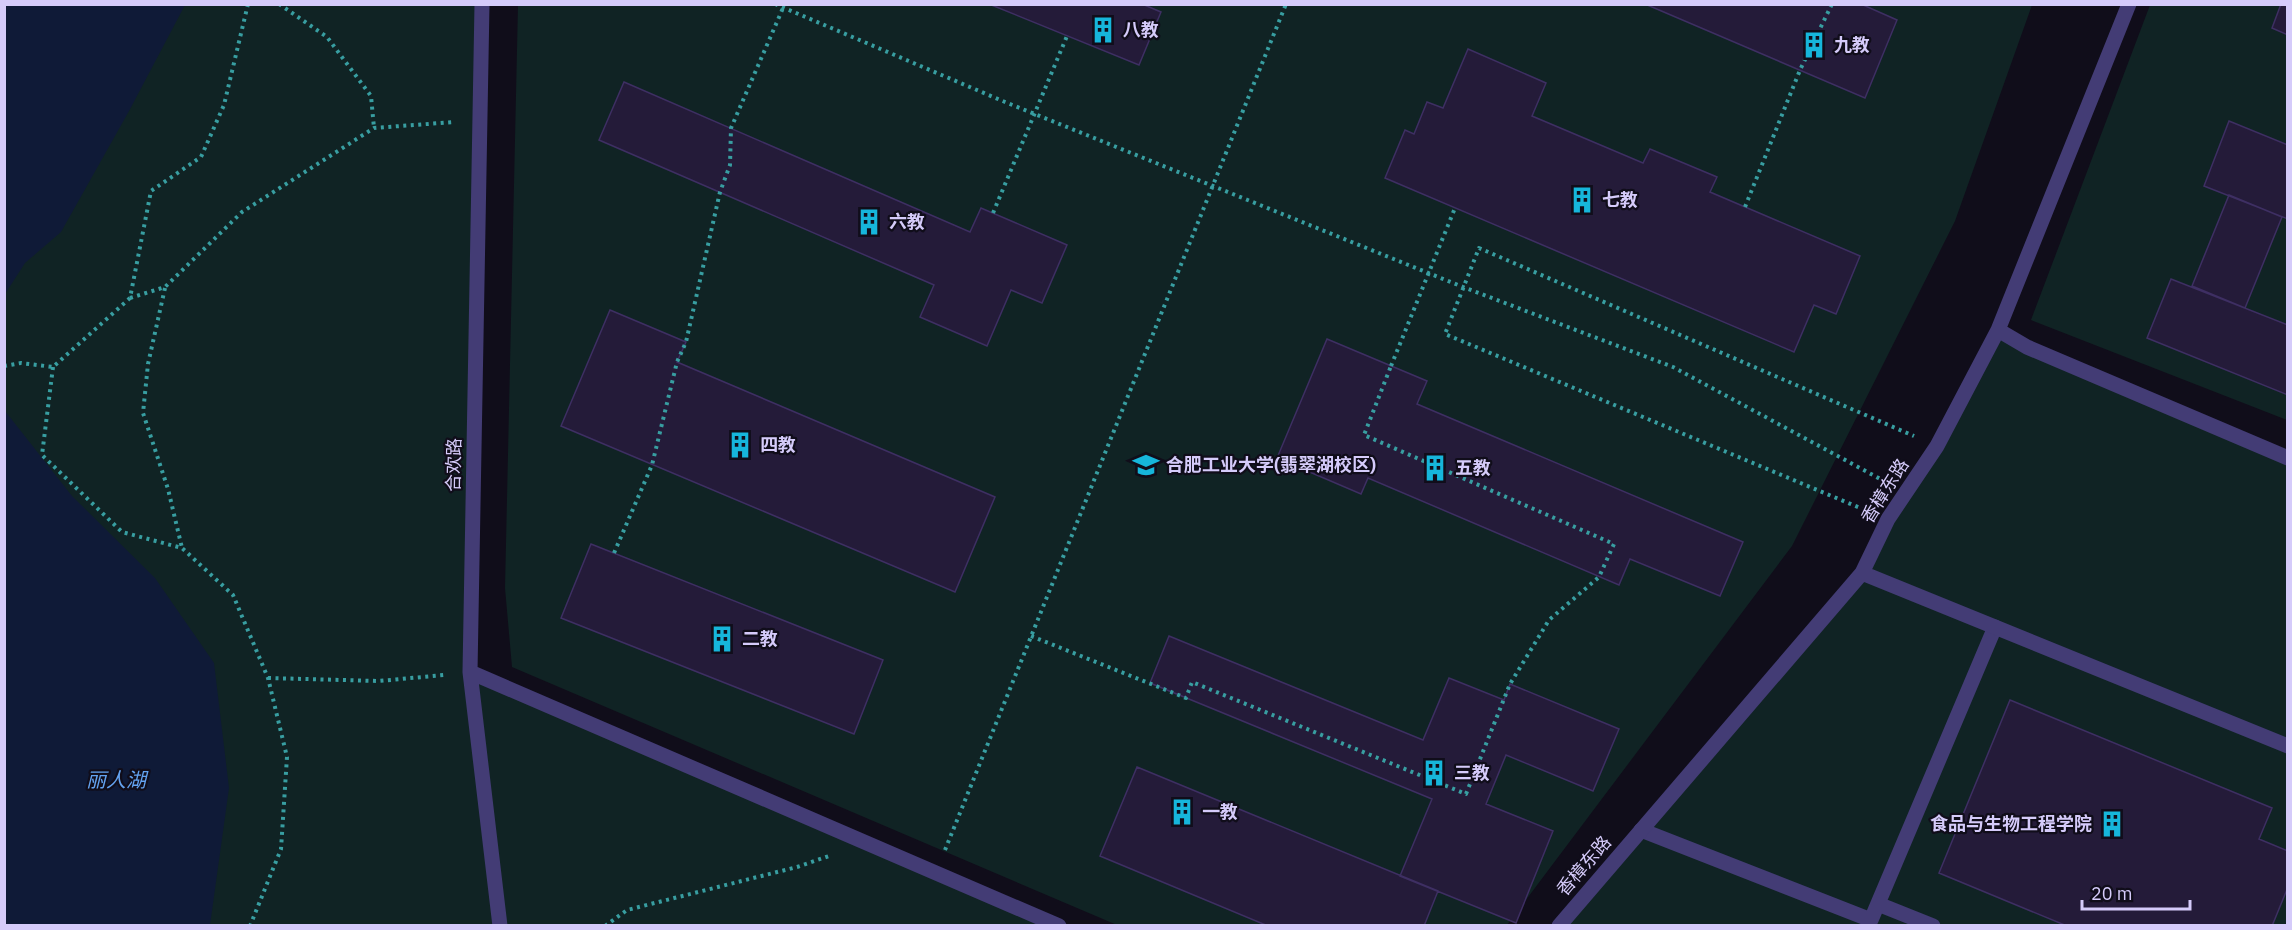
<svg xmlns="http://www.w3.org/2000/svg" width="2292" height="930" font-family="'IBM Plex Sans','Noto Sans SC',sans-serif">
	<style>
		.green { fill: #102324 }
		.water { fill: #0f1a37 }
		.building { fill: #241b39; stroke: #3e2f63; stroke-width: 1.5 }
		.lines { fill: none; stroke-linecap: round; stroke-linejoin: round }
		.path { stroke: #389ea1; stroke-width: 4; stroke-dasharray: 3 4.5; stroke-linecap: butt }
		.service { stroke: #433c75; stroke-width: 15 }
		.minor { stroke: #433c75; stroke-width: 15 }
		.path-bridge { stroke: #389ea1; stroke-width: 4; stroke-dasharray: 3 4.5; stroke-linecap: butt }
		.labels { text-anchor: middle; stroke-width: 4.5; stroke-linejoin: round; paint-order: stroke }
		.poi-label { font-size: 18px; font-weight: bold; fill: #d5cbfa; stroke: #100d1a; text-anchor: start }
		.street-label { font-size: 18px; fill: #d5cbfa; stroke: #100d1a }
		.water-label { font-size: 20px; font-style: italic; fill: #63a2ef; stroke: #100d1a }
	</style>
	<rect width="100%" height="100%" fill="#100d1a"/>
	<!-- green -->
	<path class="green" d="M5 4 482 5 470 672 1059 926H5Z
		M518 5H2032L1955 221 1792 546 1507 925H1117L512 667 505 588Z
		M2150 5H2287V420L2031 320Z
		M1999 331 2287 458V745L1866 572Z
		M1862 576 2287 748V925L1559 926Z"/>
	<!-- water -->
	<path class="water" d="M5 4 185 5 129 111 61 232 25 263 5 294Z
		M5 411 72 496 155 578 214 663 229 788 210 925H5Z"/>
	<!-- building -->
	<path class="building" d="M989 4H1142L1161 12 1139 65Z
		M1645 4H1861L1897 20 1865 98Z
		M2281 4H2288V35L2272 28Z
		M1468 49 1546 83 1532 116 1643 163 1650 149 1717 177 1710 192 1860 256 1836 314 1814 305 1794 352 1385 178 1405 130 1414 134 1427 102 1443 108Z
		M624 82 970 232 981 208 1067 245 1042 303 1011 290 987 346 920 317 934 285 599 140Z
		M2229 121 2288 145V219L2204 186Z
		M2229 195 2282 217 2245 308 2192 286Z
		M2171 279 2288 325V395L2147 338Z
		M610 310 686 342 677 362 995 497 955 592 561 426Z
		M1327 339 1427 381 1417 404 1743 542 1720 596 1630 559 1619 585 1368 478 1361 494 1277 458Z
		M591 544 883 660 854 734 561 618Z
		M1169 636 1423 740 1449 678 1504 700 1510 684 1619 729 1593 791 1506 755 1486 804 1553 831 1516 923 1400 876 1432 799 1150 683Z
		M2010 700 2272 808 2259 839 2288 851V887L2272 926H2067L1939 873Z
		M1137 767 1438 891 1424 926H1268L1100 856Z"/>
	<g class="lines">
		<!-- path -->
		<path class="path" d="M279 4 327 37 371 96 374 128
			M775 4 1005 102 1463 287 1673 367 1884 481
			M1745 207 1800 70 1832 4
			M165 288 148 364 143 413 168 489 182 548
			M130 298 165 287 242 212 374 128 454 122
			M4 366 21 363 53 367 130 298 151 191 201 157 224 105 248 4
			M53 367 42 455 122 532 182 548 233 595 268 678 287 757 281 849 250 926
			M1865 510 1445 334 1479 248 1914 436
			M614 553 652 465 677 362 686 342 720 192 730 165 731 128 783 8
			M1031 636 1186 698 1192 682 1466 794 1510 684 1549 620 1599 577 1614 544 1364 435 1391 366
			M268 678 379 681 444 675
			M945 850 1286 4
			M605 926 627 910 797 867 829 856"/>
		<!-- service -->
		<path class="service" d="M1641 830 1871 920 1995 627
			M1878 904 1933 926"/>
		<!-- minor -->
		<path class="minor" d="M482 4 470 672 500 926
			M1998 330 2027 347 2288 458
			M1862 573 2288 746
			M470 672 1059 926
			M1559 926 1862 573 1888 519 1937 446 1998 330 2129 4"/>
		<!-- path-bridge -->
		<path class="path-bridge" d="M993 213 1067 36
			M1391 366 1455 208"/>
	</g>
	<!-- icons -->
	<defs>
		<g id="building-bare" transform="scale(2.07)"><path d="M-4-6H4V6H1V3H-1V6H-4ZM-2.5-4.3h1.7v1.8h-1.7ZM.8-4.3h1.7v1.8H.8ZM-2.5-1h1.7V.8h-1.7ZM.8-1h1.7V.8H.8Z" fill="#16b6db" stroke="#100d1a" stroke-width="2.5" paint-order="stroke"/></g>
		<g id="university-bare" transform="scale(2.07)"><path d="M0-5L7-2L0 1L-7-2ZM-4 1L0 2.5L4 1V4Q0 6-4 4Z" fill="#16b6db" stroke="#100d1a" stroke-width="2.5" paint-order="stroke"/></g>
	</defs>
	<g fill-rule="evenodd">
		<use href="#building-bare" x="1103" y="30"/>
		<use href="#building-bare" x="1814" y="45"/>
		<use href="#building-bare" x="1582" y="200"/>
		<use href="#building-bare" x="869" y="222"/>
		<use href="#building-bare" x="740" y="445"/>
		<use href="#university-bare" x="1146" y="465"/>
		<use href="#building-bare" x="1435" y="468"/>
		<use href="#building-bare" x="722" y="639"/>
		<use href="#building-bare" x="1434" y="773"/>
		<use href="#building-bare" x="1182" y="812"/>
		<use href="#building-bare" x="2112" y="824"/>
	</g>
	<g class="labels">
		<!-- poi labels -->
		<g class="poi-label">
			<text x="1123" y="36">八教</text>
			<text x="1834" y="51">九教</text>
			<text x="1602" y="206">七教</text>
			<text x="889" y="228">六教</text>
			<text x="760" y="451">四教</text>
			<text x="1166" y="471">合肥工业大学(翡翠湖校区)</text>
			<text x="1455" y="474">五教</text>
			<text x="742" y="645">二教</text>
			<text x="1454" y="779">三教</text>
			<text x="1202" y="818">一教</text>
			<text x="2092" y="830" text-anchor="end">食品与生物工程学院</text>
		</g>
		<!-- street labels -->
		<g class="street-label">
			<text transform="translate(454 465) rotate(-89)" y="6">合欢路</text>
			<text transform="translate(1885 491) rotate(-58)" y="6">香樟东路</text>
			<text transform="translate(1584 866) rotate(-49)" y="6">香樟东路</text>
		</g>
		<!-- water labels -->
		<g class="water-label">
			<text x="116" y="787">丽人湖</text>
		</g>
	</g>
	<!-- border -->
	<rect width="2292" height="930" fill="none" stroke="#d5cbfa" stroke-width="12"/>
	<!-- scale -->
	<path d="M2082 900v9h108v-9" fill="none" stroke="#d5cbfa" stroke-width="3"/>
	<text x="2091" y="900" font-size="18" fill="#d5cbfa" stroke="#100d1a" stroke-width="4.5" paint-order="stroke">20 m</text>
</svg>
